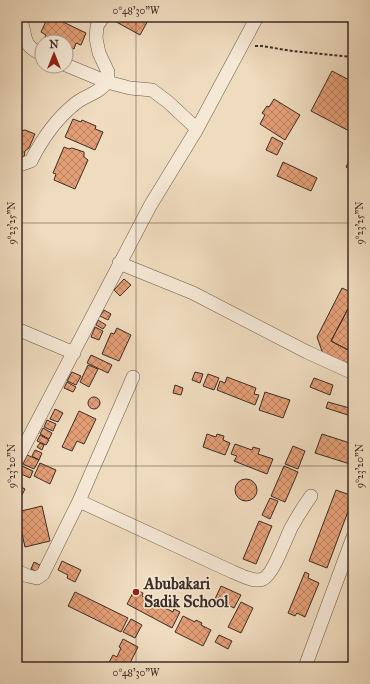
<svg xmlns="http://www.w3.org/2000/svg" width="370" height="684" font-family="'IM FELL Great Primer',serif">
	<style>
		.building { fill: url(#building-cross-hatch); stroke: #3d2d27 }
		.lines { fill: none; stroke-linecap: round; stroke-linejoin: round }
		.minor-casing { stroke: #6a584d; stroke-width: 14 }
		.path { stroke: #3d2d27; stroke-width: 2; stroke-dasharray: 3 2; stroke-linecap: butt }
		.minor { stroke: #f5e8d5; stroke-width: 13 }
		.ticks { fill: none; stroke: #3d2d27; stroke-width: 1; stroke-opacity: 0.45 }
		.poi-dot { fill: #8f2418; stroke: #f5e8d5; stroke-width: 1.5 }
		.labels { text-anchor: middle; stroke-width: 3; stroke-linejoin: round; paint-order: stroke }
		.poi-label { font-size: 16px; font-weight: bold; fill: #3d2d27; stroke: #f5e8d5; text-anchor: start }
		.neatline { fill: none; stroke: #3d2d27; stroke-width: 1.5 }
		.ticks-label { font-size: 10px; text-anchor: middle; fill: #3d2d27 }
	</style>
	<defs>
		<pattern id="building-cross-hatch" width="8" height="8" patternUnits="userSpaceOnUse"><rect width="8" height="8" fill="#e49e75"/><path d="M0 0l8 8M0 8l8-8" fill="none" stroke="#ba8160"/></pattern>
	</defs>
	<rect width="100%" height="100%" fill="#efdbbe"/>
	<filter id="stains"><feTurbulence type="fractalNoise" baseFrequency=".005" numOctaves="4"/><feColorMatrix values="0 0 0 0 .2 0 0 0 0 .09 0 0 0 0 .02 0 0 0 .5 -.17"/></filter>
	<radialGradient id="worn" r=".72"><stop offset=".6" stop-color="#630" stop-opacity="0"/><stop offset="1" stop-color="#630" stop-opacity=".3"/></radialGradient>
	<!-- building -->
	<path class="building" d="M48 17H61L62 18 61 21 86 33 81 45 76 43 74 49 66 45V42H59L54 39 53 42H49L44 39 46 35 41 32Z
		M112 17H150L140 35 111 19Z
		M332 71 353 82V133L311 111Z
		M274 99 300 115 285 140 260 124 265 115 262 113 267 106 269 107Z
		M73 119 81 122 82 120 96 126 95 129 103 132 95 150 65 137Z
		M25 130 35 134 29 148 25 151 24 157 17 155V134H19L21 131Z
		M272 137 283 143 277 155 266 150Z
		M353 146V171L346 167 352 155 349 153Z
		M64 147 69 149 72 148 84 152V157L88 160 75 189 54 180 56 174 53 173Z
		M283 162 317 178 311 191 277 176Z
		M124 279 131 285 120 296 114 290Z
		M342 288 353 293V306L350 305 331 341 350 351 353 345V368L323 354 317 337Z
		M350 305 353 306V345L350 351 331 341Z
		M104 310 111 314 108 320 100 316Z
		M98 320 106 325 103 329 96 325Z
		M95 327 103 331 99 340 91 337Z
		M117 328 131 335 119 361 102 354 111 333 114 334Z
		M91 355 112 365 108 373 87 363Z
		M88 365 98 369 89 387 80 382Z
		M72 372 81 376 76 385 67 381Z
		M195 372 203 374 200 383 192 380Z
		M208 374 219 378 214 390 203 386Z
		M227 377 256 388 254 394 259 395 255 405 217 390 220 381 225 383Z
		M314 378 333 385 330 395 310 387Z
		M67 382 76 387 73 392 64 388Z
		M175 385 183 388 181 395 173 393Z
		M265 392 290 400 283 418 259 410Z
		M88 403a6 6 0 1 1 12 0a6 6 0 1 1-12 0Z
		M328 402 353 409 351 416 326 408Z
		M55 409 63 413 58 422 50 419Z
		M79 411 96 419 84 444 77 441 72 451 62 447Z
		M47 420 56 424 53 431 44 427Z
		M43 428 52 433 49 439 40 434Z
		M207 434 216 437 217 434 224 436 223 440 230 443 225 455 203 447Z
		M322 434 353 444V465L315 453Z
		M40 435 49 440 46 445 37 441Z
		M40 443 44 445 42 450 37 447Z
		M235 444 252 450 253 447 260 449 258 454 273 459 267 474 234 461 237 456 231 454Z
		M293 446 305 451 298 469 285 464Z
		M35 450 42 453 39 460 32 456Z
		M27 455 39 460 34 469 23 464Z
		M40 463 56 470 50 484 34 476Z
		M22 466 33 471 30 478 19 473Z
		M284 466 298 472 285 502 271 496Z
		M235 490a11 11 0 1 1 22 0a11 11 0 1 1-22 0Z
		M17 485 25 489 22 495 17 493Z
		M336 490 353 496V498L327 568 309 561Z
		M270 498 278 501 270 519 262 515Z
		M42 506 50 541 25 547 17 512Z
		M259 521 272 526 256 564 243 559Z
		M62 561 81 570 75 582 67 578 68 575 58 570Z
		M34 562 40 565 37 572 31 569Z
		M305 572 309 574 308 578 319 583 305 617 297 613 295 616 288 613Z
		M221 586 241 595 234 608 215 599Z
		M135 589 143 593 142 596 173 612 174 609 180 612 172 628 127 604Z
		M75 592 128 618 121 632 68 606Z
		M241 602 253 608 241 633 228 627Z
		M183 616 195 622 196 620 202 623 201 625 211 630 203 646 175 632Z
		M131 619 142 625 135 638 123 632Z
		M219 635 232 641 228 649 215 642Z
		M123 639 138 647 128 667 107 666 113 655 117 657 121 648 119 647Z"/>
	<g class="lines">
		<!-- minor casing -->
		<g class="minor-casing">
			<path id="minor" d="M19 17C28 33 19 45 42 54
				M66 65 107 82 108 72 99 53 96 38 97 26 103 17
				M17 166 31 161C42 139 57 118 76 103 86 95 100 93 107 82L130 88 152 90 168 102 197 129
				M119 263 193 293 307 352 353 373
				M17 329 74 353
				M17 460 150 206 197 129 257 17
				M79 501 233 572C241 575 254 583 263 579 273 575 286 538 291 528 297 517 304 506 311 496
				M17 571 28 576 37 578 43 574 79 501 133 377
				M305 667 353 537"/>
		</g>
		<!-- path -->
		<path class="path" d="M255 46H262L292 51 353 57"/>
		<!-- minor -->
		<use href="#minor" class="minor"/>
	</g>
	<!-- ticks -->
	<path class="ticks" d="M136 17V667M17 223H353M17 466H353"/>
	<!-- markers -->
	<circle class="poi-dot" cx="136" cy="592" r="4"/>
	<g class="labels">
		<!-- poi labels -->
		<g class="poi-label">
			<text x="144" y="589">Abubakari<tspan x="144" dy="18">Sadik School</tspan></text>
		</g>
	</g>
	<!-- margin -->
	<rect width="370" height="684" fill="none" stroke="#efdbbe" stroke-width="44"/>
	<!-- north arrow -->
	<g transform="translate(54 54)"><circle r="19" fill="#f5e8d5" stroke="#ab9d8f"/>
	<path d="M0-3L7 15L0 10L-7 15Z" fill="#8f2418"/>
	<text y="-6" font-size="11" font-weight="bold" text-anchor="middle" fill="#3d2d27">N</text>
	</g>
	<rect x="22" y="22" width="326" height="640" class="neatline"/>
	<g class="ticks-label">
		<text x="136" y="14">0°48'30"W</text>
		<text transform="translate(11 223) rotate(-90)" y="4">9°23'25"N</text>
		<text transform="translate(359 223) rotate(-90)" y="4">9°23'25"N</text>
		<text transform="translate(11 466) rotate(-90)" y="4">9°23'20"N</text>
		<text transform="translate(359 466) rotate(-90)" y="4">9°23'20"N</text>
		<text x="136" y="676">0°48'30"W</text>
	</g>
	<rect width="100%" height="100%" filter="url(#stains)"/>
	<rect width="100%" height="100%" fill="url(#worn)"/>
</svg>
